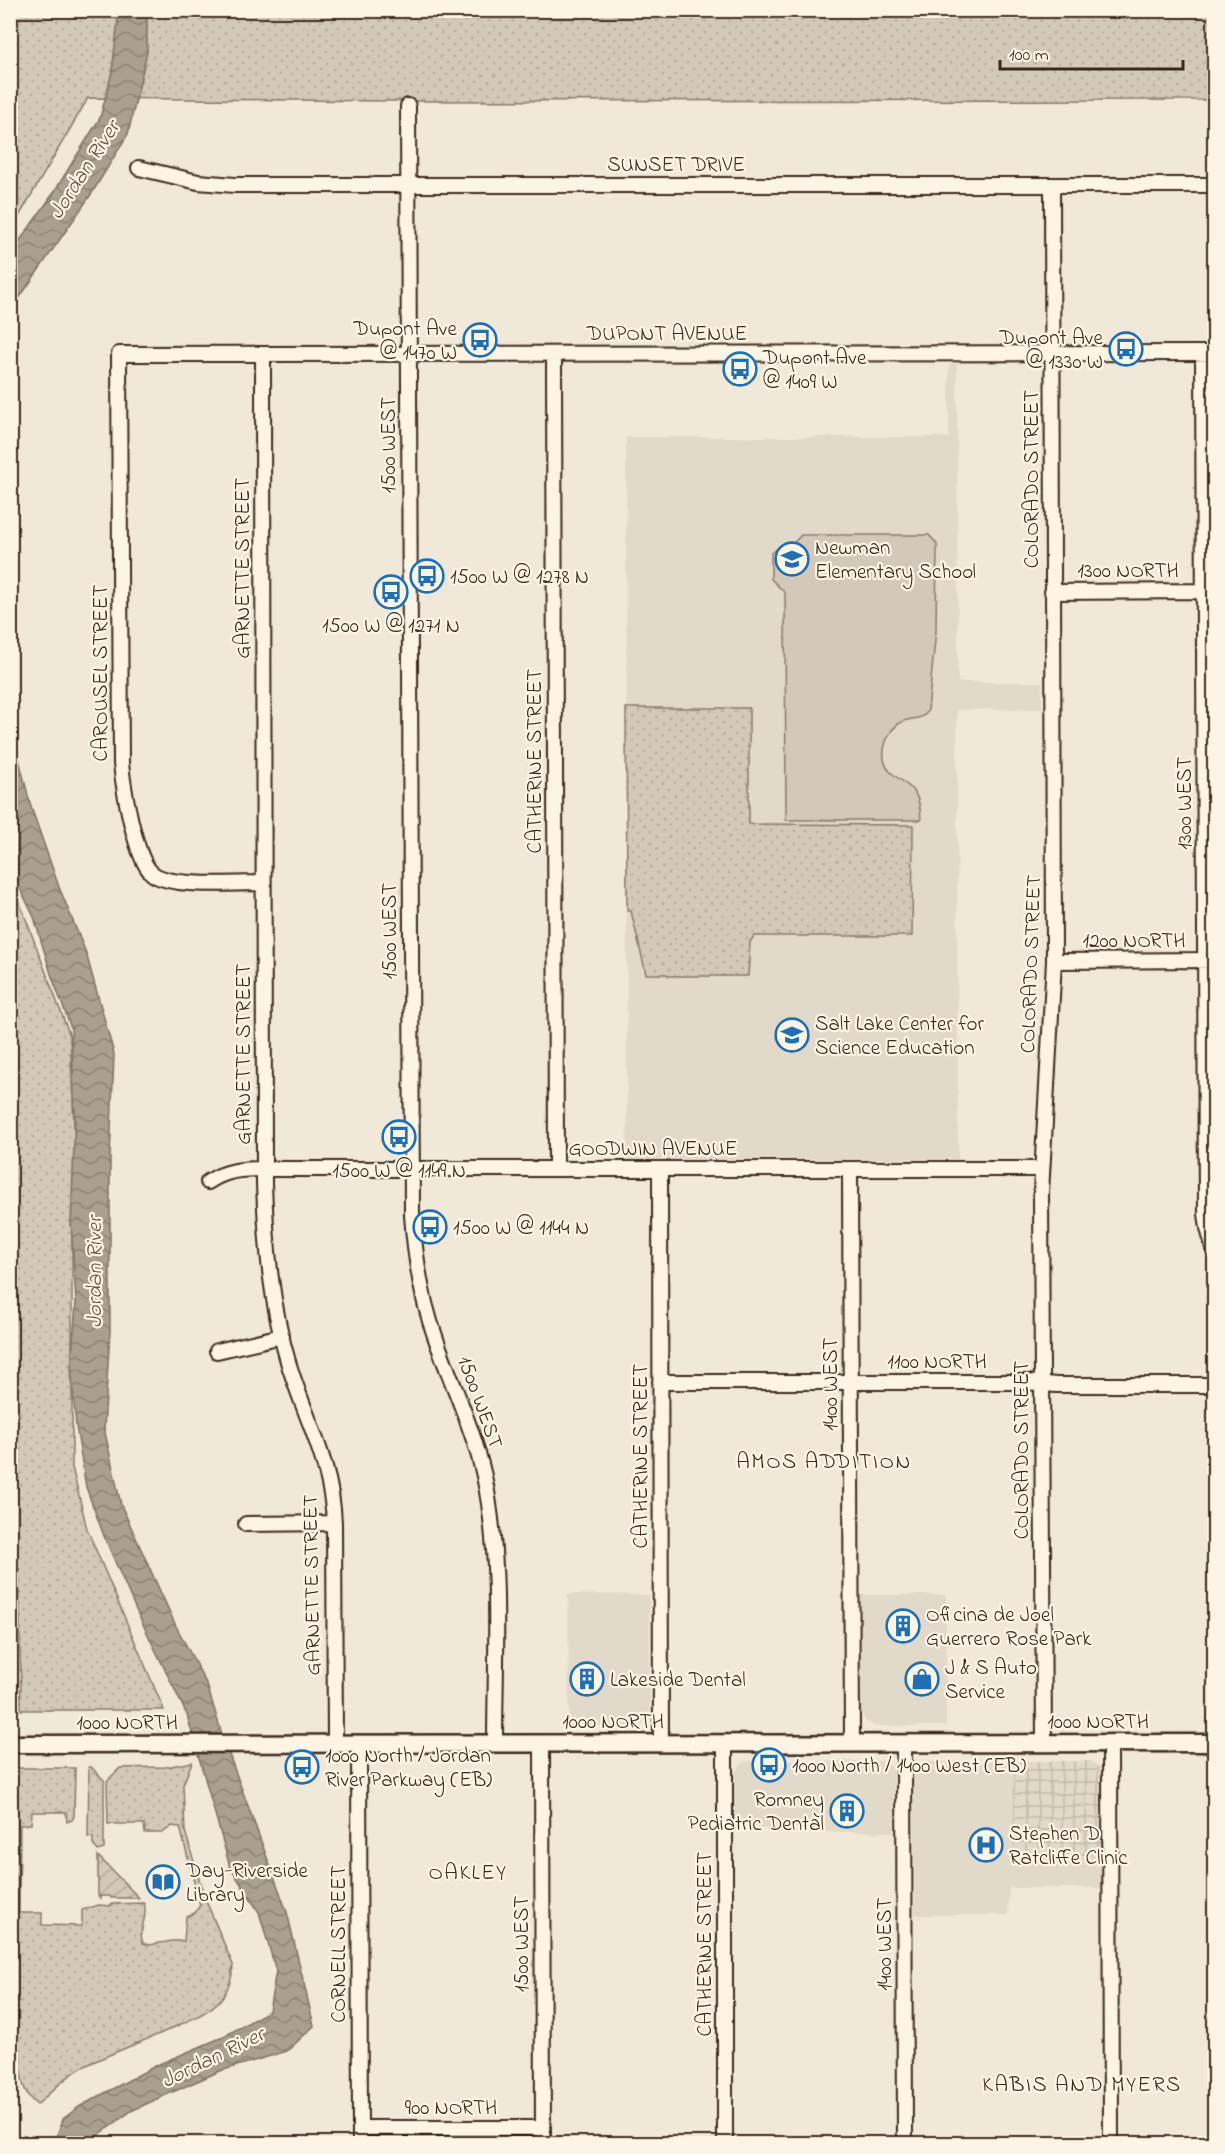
<svg xmlns="http://www.w3.org/2000/svg" width="1225" height="2154" font-family="'Indie Flower',sans-serif">
	<style>
		.built { fill: #e1d9c9 }
		.industrial { fill: url(#industrial-grid) }
		.grass { fill: url(#grass-dots); stroke: #867a6c; stroke-width: 1.5 }
		.garden { fill: url(#garden-furrows); stroke: #867a6c; stroke-width: 1.5 }
		.pitch { fill: #d2c9ba; stroke: #867a6c; stroke-width: 1.5 }
		.water { fill: url(#water-waves); stroke: #7e7163; stroke-width: 1.5 }
		.lines { fill: none; stroke-linecap: round; stroke-linejoin: round }
		.minor-casing { stroke: #3b2a1e; stroke-width: 18 }
		.tertiary-casing { stroke: #3b2a1e; stroke-width: 21 }
		.minor { stroke: #fcf5e5; stroke-width: 14 }
		.tertiary { stroke: #fcf5e5; stroke-width: 16 }
		.labels { text-anchor: middle; stroke-width: 4.5; stroke-linejoin: round; paint-order: stroke }
		.street-label { font-size: 21px; fill: #3b2a1e; stroke: #fcf5e5 }
		.poi-label { font-size: 21px; fill: #3b2a1e; stroke: #fcf5e5; text-anchor: start }
		.water-label { font-size: 22px; font-style: italic; fill: #625346; stroke: #fcf5e5 }
		.neighbourhood-label { font-size: 22px; letter-spacing: 1.5px; fill: #3b2a1e; stroke: #fcf5e5 }
	</style>
	<defs>
		<pattern id="industrial-grid" width="8" height="8" patternUnits="userSpaceOnUse" patternTransform="scale(1.5)"><rect width="8" height="8" fill="#e1d9c9"/><path d="M0 4h8M4 0v8" fill="none" stroke="#c2baac"/></pattern>
		<pattern id="grass-dots" width="8" height="8" patternUnits="userSpaceOnUse" patternTransform="scale(1.5)"><rect width="8" height="8" fill="#d2c9ba"/><path d="M2 2h.1M6 6h.1" fill="none" stroke="#b5ad9f" stroke-width="1.8" stroke-linecap="round"/></pattern>
		<pattern id="garden-furrows" width="10" height="10" patternUnits="userSpaceOnUse" patternTransform="scale(1.5)"><rect width="10" height="10" fill="#d2c9ba"/><path d="M-1 1l2-2M0 10L10 0M9 11l2-2" fill="none" stroke="#b5ad9f"/></pattern>
		<pattern id="water-waves" width="16" height="10" patternUnits="userSpaceOnUse" patternTransform="scale(1.5)"><rect width="16" height="10" fill="#aaa091"/><path d="M0 5q4-4 8 0t8 0" fill="none" stroke="#8c8376"/></pattern>
	</defs>
	<rect width="100%" height="100%" fill="#f0e9d9"/>
	<filter id="ink" filterUnits="userSpaceOnUse"><feTurbulence type="fractalNoise" baseFrequency=".0167" numOctaves="2"/><feDisplacementMap in="SourceGraphic" scale="12" xChannelSelector="R" yChannelSelector="G"/><feConvolveMatrix kernelMatrix="1 2 1 2 8 2 1 2 1" color-interpolation-filters="sRGB"/></filter>
	<g filter="url(#ink)">
		<!-- built -->
		<path class="built" d="M949 364H957L958 682H1042V709L957 710 958 1159H627L626 437H949Z
			M568 1594 649 1595 650 1712 648 1718 644 1723 635 1726H569Z
			M861 1595H946V1726H875L865 1721 861 1712Z
			M880 1761 887 1763 894 1770V1832H818V1828L734 1829 735 1772 742 1763 748 1761Z
			M1014 1761V1860L1102 1859V1888H1009L1008 1915H915L914 1777 917 1768 925 1762Z"/>
		<!-- industrial -->
		<path class="industrial" d="M1014 1761H1090L1099 1767 1102 1778V1859L1014 1860Z"/>
		<!-- grass -->
		<path class="grass" d="M10 11H1214V100L386 101 88 98 11 230Z
			M626 708H749V824L913 825 912 936H754L750 942 748 976H669L666 974H646L631 911H627Z
			M10 877 70 1036 75 1148 72 1221V1467L87 1529 164 1710H21L19 1569H10Z
			M192 1762 183 1785 185 1831 204 1896 233 1965C232 1980 228 1993 217 2003 207 2013 194 2018 181 2024 151 2039 118 2050 87 2065 68 2074 53 2090 37 2105 20 2091 22 2076 20 2056 18 2046 15 2037 11 2028V1768H75L74 1816 72 1820 67 1822 66 1812H32L31 1824 20 1825 19 1913H42V1925L82 1926V1910L99 1905 111 1906V1904L144 1903C149 1918 137 1930 143 1943L149 1945 172 1941H184L186 1916 195 1913 200 1905 180 1827 172 1826 162 1833H145L144 1824H108L107 1781 120 1768 166 1767Z
			M89 1767H91L104 1780V1849L98 1851 93 1845V1837H88Z"/>
		<!-- garden -->
		<path class="garden" d="M98 1856 139 1898H111L110 1896H100V1898L98 1896Z"/>
		<!-- pitch -->
		<path class="pitch" d="M801 535H929L937 544 936 630 928 710C924 721 909 717 900 723 884 733 876 762 894 775 915 790 920 794 921 820H786L785 593 771 579V553L776 549 789 548Z"/>
		<!-- water -->
		<path class="water" d="M119 11H147V52L128 134 92 193 11 310V253L53 194 100 118 112 72Z
			M10 493 13 547 11 728 31 807 59 887 86 953 114 1054 110 1158V1332L104 1428 121 1505 176 1626 207 1685 223 1738 287 1912 314 2026 287 2051 220 2071 168 2094 131 2111 92 2140V2144L54 2143 63 2119 79 2107 157 2065 223 2037 269 2011 276 1971 259 1912 230 1867 187 1715 136 1610 104 1536 86 1487 76 1426 71 1368 76 1302 71 1224 75 1118 71 1028 51 974 34 917 11 870Z"/>
		<g class="lines">
			<!-- minor casing -->
			<g class="minor-casing">
				<path id="minor" d="M408 106 412 1215C415 1257 421 1299 436 1339 452 1385 473 1428 484 1476 502 1560 495 1658 495 1744
					M139 168 198 182 235 185H1214
					M1203 353 1206 1214 1208 1228 1214 1251
					M263 354 264 1183C266 1245 271 1305 289 1365 306 1420 332 1464 334 1523L335 1744
					M554 354 556 1169
					M1052 592 1204 591
					M263 883C238 883 172 888 153 874 135 861 123 785 121 763L119 354 1214 353
					M1054 961 1214 960
					M660 1169 661 1744
					M850 1169 852 1743
					M208 1182C226 1170 243 1169 264 1169H1042
					M217 1351 282 1336
					M660 1382H1027L1056 1385H1214
					M246 1524 334 1523
					M1110 1743 1111 2144
					M359 1744 360 2144
					M542 1744 543 2144
					M725 1744V2144
					M904 1744 905 2144
					M1044 1744 1041 1193 1054 961 1052 185
					M360 2128H543"/>
			</g>
			<!-- tertiary casing -->
			<g class="tertiary-casing">
				<path id="tertiary" d="M10 1744 1214 1743"/>
			</g>
			<!-- minor -->
			<use href="#minor" class="minor"/>
			<!-- tertiary -->
			<use href="#tertiary" class="tertiary"/>
		</g>
	</g>
	<!-- icons -->
	<defs>
		<g id="bus-ring" transform="scale(1.725)"><circle r="9.5" fill="#fcf5e5" stroke="#1f6fb2" stroke-width="1.5"/><path d="M-5-6H5V4H4V6H2V4H-2V6H-4V4H-5ZM-3.5-4V0h7V-4ZM-3.5 1.2v1.5H-2V1.2ZM2 1.2v1.5H3.5V1.2Z" fill="#1f6fb2"/></g>
		<g id="school-ring" transform="scale(1.725)"><circle r="9.5" fill="#fcf5e5" stroke="#1f6fb2" stroke-width="1.5"/><path d="M0-5L7-2L0 1L-7-2ZM-4 1L0 2.5L4 1V4Q0 6-4 4Z" fill="#1f6fb2"/></g>
		<g id="building-ring" transform="scale(1.725)"><circle r="9.5" fill="#fcf5e5" stroke="#1f6fb2" stroke-width="1.5"/><path d="M-4-6H4V6H1V3H-1V6H-4ZM-2.5-4.3h1.7v1.8h-1.7ZM.8-4.3h1.7v1.8H.8ZM-2.5-1h1.7V.8h-1.7ZM.8-1h1.7V.8H.8Z" fill="#1f6fb2"/></g>
		<g id="shop-ring" transform="scale(1.725)"><circle r="9.5" fill="#fcf5e5" stroke="#1f6fb2" stroke-width="1.5"/><path d="M-5-2.5h2.3a2.7 3.5 0 0 1 5.4 0H5L5.5 6h-11ZM-1.5-2.5h3a1.5 2.3 0 0 0-3 0Z" fill="#1f6fb2"/></g>
		<g id="hospital-ring" transform="scale(1.725)"><circle r="9.5" fill="#fcf5e5" stroke="#1f6fb2" stroke-width="1.5"/><path d="M-5-5h3v3.5h4V-5h3V5h-3V1.5h-4V5h-3Z" fill="#1f6fb2"/></g>
		<g id="library-ring" transform="scale(1.725)"><circle r="9.5" fill="#fcf5e5" stroke="#1f6fb2" stroke-width="1.5"/><path d="M-6-4Q-3-5.5-.7-3.5V5Q-3 3-6 4ZM6-4Q3-5.5 .7-3.5V5Q3 3 6 4Z" fill="#1f6fb2"/></g>
	</defs>
	<g fill-rule="evenodd">
		<use href="#bus-ring" x="480" y="340"/>
		<use href="#bus-ring" x="1126" y="349"/>
		<use href="#bus-ring" x="740" y="369"/>
		<use href="#school-ring" x="792" y="559"/>
		<use href="#bus-ring" x="427" y="576"/>
		<use href="#bus-ring" x="391" y="592"/>
		<use href="#school-ring" x="792" y="1035"/>
		<use href="#bus-ring" x="399" y="1137"/>
		<use href="#bus-ring" x="430" y="1227"/>
		<use href="#building-ring" x="903" y="1626"/>
		<use href="#building-ring" x="587" y="1679"/>
		<use href="#shop-ring" x="922" y="1679"/>
		<use href="#bus-ring" x="769" y="1765"/>
		<use href="#bus-ring" x="302" y="1767"/>
		<use href="#building-ring" x="847" y="1811"/>
		<use href="#hospital-ring" x="986" y="1845"/>
		<use href="#library-ring" x="163" y="1882"/>
	</g>
	<g class="labels">
		<!-- street labels -->
		<g class="street-label">
			<text x="676" y="171">SUNSET DRIVE</text>
			<text x="667" y="340">DUPONT AVENUE</text>
			<text transform="translate(388 445) rotate(-90)" y="7">1500 WEST</text>
			<text transform="translate(1031 479) rotate(-90)" y="7">COLORADO STREET</text>
			<text transform="translate(242 568) rotate(-90)" y="7">GARNETTE STREET</text>
			<text x="1128" y="577">1300 NORTH</text>
			<text transform="translate(100 673) rotate(-90)" y="7">CAROUSEL STREET</text>
			<text transform="translate(534 761) rotate(-90)" y="7">CATHERINE STREET</text>
			<text transform="translate(1184 803) rotate(-90)" y="7">1300 WEST</text>
			<text transform="translate(389 931) rotate(-90)" y="7">1500 WEST</text>
			<text x="1134" y="947">1200 NORTH</text>
			<text transform="translate(1030 964) rotate(-88)" y="7">COLORADO STREET</text>
			<text transform="translate(243 1054) rotate(-90)" y="7">GARNETTE STREET</text>
			<text x="653" y="1155">GOODWIN AVENUE</text>
			<text x="937" y="1368">1100 NORTH</text>
			<text transform="translate(830 1384) rotate(-90)" y="7">1400 WEST</text>
			<text transform="translate(481 1402) rotate(70)" y="7">1500 WEST</text>
			<text transform="translate(1021 1450) rotate(-90)" y="7">COLORADO STREET</text>
			<text transform="translate(640 1456) rotate(-90)" y="7">CATHERINE STREET</text>
			<text transform="translate(311 1585) rotate(-91)" y="7">GARNETTE STREET</text>
			<text x="613" y="1728">1000 NORTH</text>
			<text x="1098" y="1728">1000 NORTH</text>
			<text x="127" y="1729">1000 NORTH</text>
			<text transform="translate(338 1944) rotate(-90)" y="7">CORNELL STREET</text>
			<text transform="translate(521 1944) rotate(-90)" y="7">1500 WEST</text>
			<text transform="translate(704 1944) rotate(-90)" y="7">CATHERINE STREET</text>
			<text transform="translate(884 1944) rotate(-90)" y="7">1400 WEST</text>
			<text x="451" y="2114">900 NORTH</text>
		</g>
		<!-- poi labels -->
		<g class="poi-label">
			<text x="457" y="335" text-anchor="end">Dupont Ave<tspan x="457" dy="24">@ 1470 W</tspan></text>
			<text x="1103" y="344" text-anchor="end">Dupont Ave<tspan x="1103" dy="24">@ 1330 W</tspan></text>
			<text x="763" y="364">Dupont Ave<tspan x="763" dy="24">@ 1409 W</tspan></text>
			<text x="815" y="554">Newman<tspan x="815" dy="24">Elementary School</tspan></text>
			<text x="450" y="583">1500 W @ 1278 N</text>
			<text x="391" y="632" text-anchor="middle">1500 W @ 1271 N</text>
			<text x="815" y="1030">Salt Lake Center for<tspan x="815" dy="24">Science Education</tspan></text>
			<text x="399" y="1177" text-anchor="middle">1500 W @ 1149 N</text>
			<text x="453" y="1234">1500 W @ 1144 N</text>
			<text x="926" y="1621">Oficina de Joel<tspan x="926" dy="24">Guerrero Rose Park</tspan></text>
			<text x="945" y="1674">J &amp; S Auto<tspan x="945" dy="24">Service</tspan></text>
			<text x="610" y="1686">Lakeside Dental</text>
			<text x="325" y="1762">1000 North / Jordan<tspan x="325" dy="24">River Parkway (EB)</tspan></text>
			<text x="792" y="1772">1000 North / 1400 West (EB)</text>
			<text x="824" y="1806" text-anchor="end">Romney<tspan x="824" dy="24">Pediatric Dental</tspan></text>
			<text x="1009" y="1840">Stephen D<tspan x="1009" dy="24">Ratcliffe Clinic</tspan></text>
			<text x="186" y="1877">Day-Riverside<tspan x="186" dy="24">Library</tspan></text>
		</g>
		<!-- water labels -->
		<g class="water-label">
			<text transform="translate(83 169) rotate(-57)" y="8">Jordan River</text>
			<text transform="translate(93 1272) rotate(-90)" y="8">Jordan River</text>
			<text transform="translate(212 2056) rotate(-26)" y="8">Jordan River</text>
		</g>
		<!-- neighbourhood labels -->
		<g class="neighbourhood-label">
			<text x="824" y="1468">AMOS ADDITION</text>
			<text x="468" y="1879">OAKLEY</text>
			<text x="1082" y="2091">KABIS AND MYERS</text>
		</g>
	</g>
	<!-- margin -->
	<rect width="1225" height="2154" fill="none" stroke="#fcf5e5" stroke-width="36"/>
	<rect x="18" y="18" width="1189" height="2118" fill="none" stroke="#3b2a1e" stroke-width="2" filter="url(#ink)"/>
	<!-- scale -->
	<path d="M1000 60v9h183v-9" fill="none" stroke="#3b2a1e" stroke-width="3"/>
	<text x="1009" y="60" font-size="18" fill="#3b2a1e" stroke="#fcf5e5" stroke-width="4.5" paint-order="stroke">100 m</text>
</svg>
